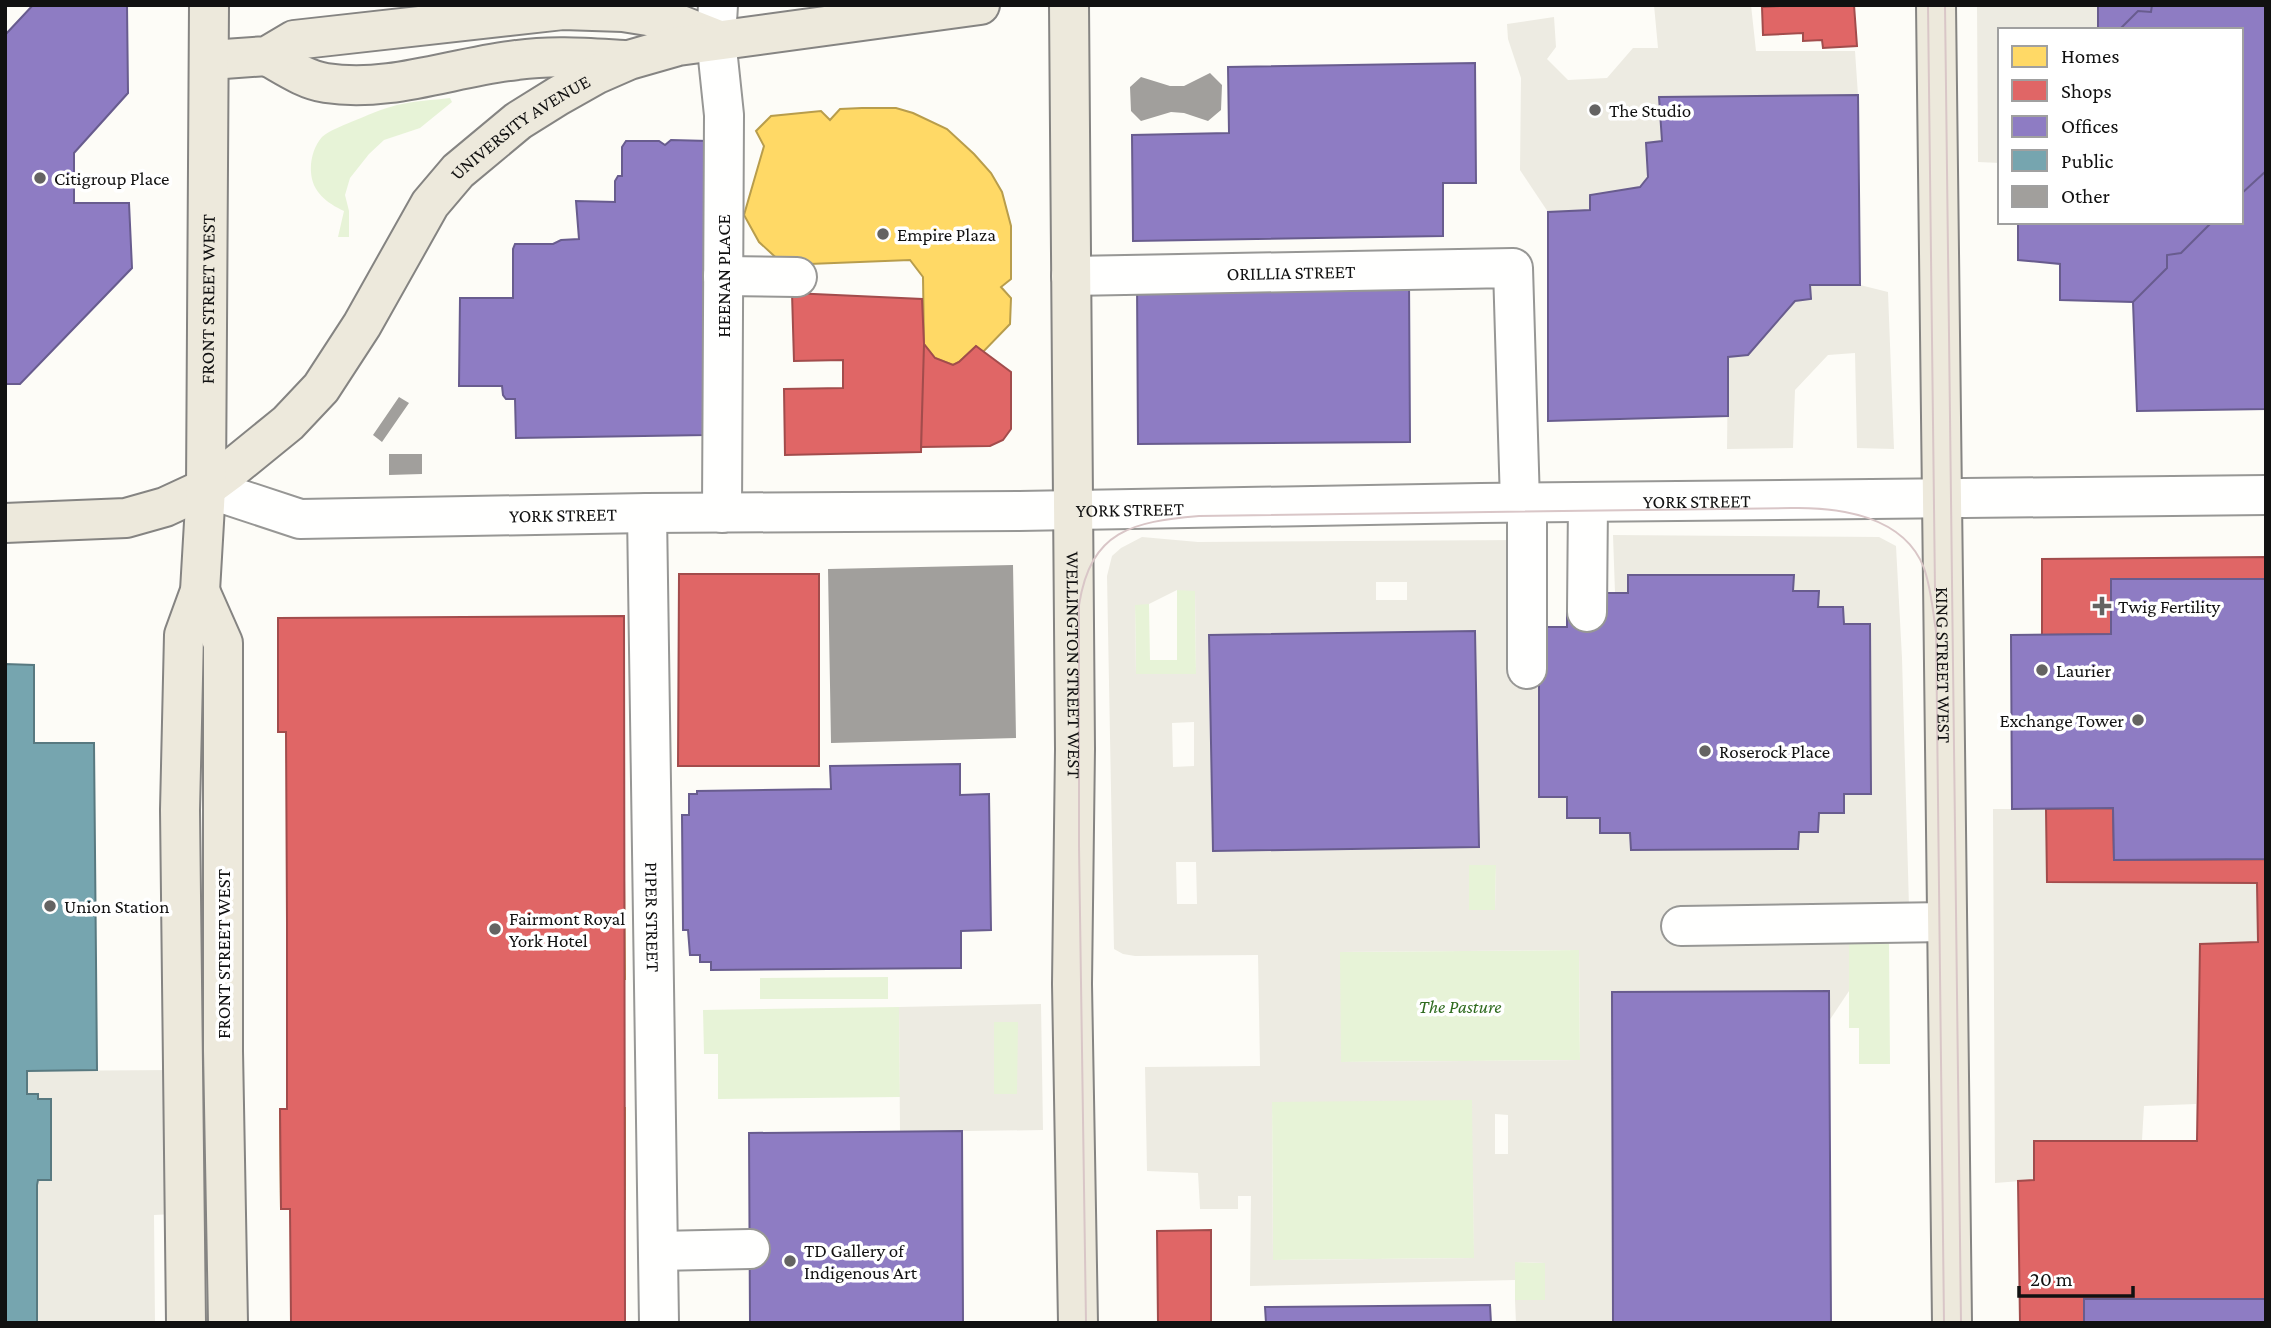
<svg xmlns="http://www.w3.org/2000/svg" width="2271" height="1328" font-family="'Crimson Pro',serif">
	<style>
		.green { fill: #e7f3d7 }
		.plaza { fill: #edebe2; fill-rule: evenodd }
		.homes { fill: #ffd966; stroke: #b89d4c; stroke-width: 2 }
		.shops { fill: #e06666; stroke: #a24c4c; stroke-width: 2 }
		.offices { fill: #8e7cc3; stroke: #685c8e; stroke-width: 2 }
		.public { fill: #76a5af; stroke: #587980; stroke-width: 2 }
		.building { fill: #a19f9c }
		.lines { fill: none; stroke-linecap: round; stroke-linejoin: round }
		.minor-casing { stroke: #979795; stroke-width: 42 }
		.major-casing { stroke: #858482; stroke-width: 42 }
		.minor { stroke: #fffffe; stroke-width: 38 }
		.major { stroke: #ede9dc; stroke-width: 38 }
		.tram { stroke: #d9c6c7; stroke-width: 2 }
		.poi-dot { fill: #646362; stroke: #fff; stroke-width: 2.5 }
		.labels { text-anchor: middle; stroke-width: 7; stroke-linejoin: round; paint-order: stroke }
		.poi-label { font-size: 19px; fill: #111; stroke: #fff; text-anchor: start }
		.street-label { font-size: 19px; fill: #111; stroke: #fff }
		.park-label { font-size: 19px; font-style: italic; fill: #2f6b1f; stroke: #fff }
	</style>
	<rect width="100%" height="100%" fill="#fdfcf7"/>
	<!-- green -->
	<path class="green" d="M450 98 452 102 420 128 384 140 369 154 350 178 345 195 349 211V237H338L344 211C327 203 312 192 311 172 310 160 314 146 322 137 330 130 342 126 351 122 366 116 381 109 397 105 414 101 433 100 450 98Z
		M1177 590H1195L1196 674 1136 675 1135 604H1149L1150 660H1177Z
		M1469 864 1496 865 1495 911 1468 910Z
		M1849 942H1889L1890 1064H1859V1028H1849Z
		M1579 950 1580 1060 1340 1062V952Z
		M888 977V999H760V978Z
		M899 1007 900 1097 718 1099V1054H704L703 1010Z
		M993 1022H1018V1094H994Z
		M1473 1099 1474 1258 1273 1260 1272 1101Z
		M1515 1262 1545 1263V1301L1515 1300Z"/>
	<!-- plaza -->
	<path class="plaza" d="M1654 5H1751L1756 51H1855L1858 95 1659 98 1662 141 1646 143 1648 177 1640 187 1590 195V210L1548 212 1520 170 1521 78 1508 39 1507 24 1554 17 1556 47 1547 59 1568 80 1607 78 1633 48H1658Z
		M1977 5H2098V30H2000V163L1978 162Z
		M1810 285H1860L1888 292 1894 449 1857 448 1855 353 1828 355 1795 390 1793 448 1727 449 1728 357 1748 355 1795 301 1811 299Z
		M1613 535 1879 537 1896 546 1902 658 1909 907 1849 942V991L1829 1021H1642V1323H1516L1515 1300H1545V1263L1515 1262V1280L1250 1286 1251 1196H1238V1209H1200L1198 1173 1147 1171 1145 1067 1260 1066 1258 955 1135 956 1123 954 1114 949 1107 576 1112 556 1121 548 1142 537 1198 542 1521 540 1539 670 1540 797H1567V818H1600V833H1630L1631 850 1798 849 1799 832H1818L1819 813H1844V794L1871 793 1870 624H1844L1843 607H1818L1819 592 1793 591 1794 576 1615 593ZM1376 582H1407V600H1376ZM1177 590 1195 591 1196 674H1136L1135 605 1149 604ZM1194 722V766L1173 767 1172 723ZM1176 862H1196L1197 904H1177ZM1469 865H1496L1495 910H1469ZM1579 950 1580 1060 1341 1062 1340 952ZM1472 1100 1474 1258 1273 1260 1272 1102ZM1495 1114 1508 1115V1154H1495Z
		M1993 809H2046L2048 882 2257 883 2258 942 2200 945 2196 1104 2144 1106 2142 1140 2035 1141 2034 1180 1995 1183Z
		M1041 1004 1043 1130 900 1132 899 1007ZM994 1022H1018L1017 1094H994Z
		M174 1070V1214L154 1215 155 1323H37V1185L38 1180H41L40 1099H38V1094H27V1071Z"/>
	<!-- homes -->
	<path class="homes" d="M862 108H896L913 113 947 129 974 154 991 173 1002 192 1011 226V279L1001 287 1011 298 1010 324 983 352 976 346 959 362 953 365 935 358 924 344 923 277 910 260 784 265 759 242 744 215 764 146 756 131 771 116 821 111 830 120 840 109Z
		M624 629V730H495V879L624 878 625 979 497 980V1110L625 1108V1209H500V1323H368V1208L281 1209 280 1109H366L364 732H278V631Z"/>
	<!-- shops -->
	<path class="shops" d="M1796 5H1854L1857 46 1823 48 1822 40 1803 41V33L1763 35 1762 7Z
		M792 293 922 299 924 344 921 452 785 455 784 389 843 388V360L794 361Z
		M924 344 935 358 953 365 959 362 976 346 1011 372V429L1003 440 990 446 921 447Z
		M2266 557V579H2111V634L2042 635V559Z
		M679 574H819V766H678Z
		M624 616 625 1323H291L290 1209H281L280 1109H287V923L286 732H278V618Z
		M2113 808 2114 860 2266 859V1299H2084V1323H2020L2018 1181 2034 1180V1141H2197L2200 944 2258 942 2257 883 2047 882 2046 809Z
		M1211 1230V1323H1158L1157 1231Z"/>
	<!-- offices -->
	<path class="offices" d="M33 5H127L128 93 74 153V203H129L132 268 20 384H5V35Z
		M2098 5H2266V409L2137 411 2133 302 2060 300V264L2018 260V222H2241V30H2098Z
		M2152 5H2266V171L2241 194V30H2119L2138 11 2151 12Z
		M1475 63 1476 183H1443V236L1133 241 1132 135 1229 133 1228 67Z
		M1858 95 1860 285H1810L1811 299 1795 301 1748 355 1728 357V416L1548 421V212L1590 210V195L1640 187 1648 177 1646 143 1662 141 1659 97Z
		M671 140 708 141 707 435 516 438 515 399H506L503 395 502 386H459L460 298H513V249L515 244H553L561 240 579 239 576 201 615 202V181L618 176H622V147L626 141H659L665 145Z
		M2018 222H2212L2181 253 2167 255V268L2133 302 2060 300V264L2018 260Z
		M1409 279 1410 442 1138 444 1137 281Z
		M1628 575H1794L1793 591H1819L1818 607H1843L1844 624H1870L1871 794H1844V813H1819L1818 832H1799L1798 849 1631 850 1630 833H1600V818H1567V797H1539V627H1567V612H1599V593H1628Z
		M2111 579H2266V859L2114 860 2113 808 2012 809 2011 635 2111 634Z
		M1475 631 1479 847 1213 851 1209 635Z
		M960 764V795L989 794 991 930 961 931V968L711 970V962H700V955H690L688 930H683L682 815H689V794H697V791L831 789 830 766Z
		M1829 991 1831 1323H1613L1612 992Z
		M962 1131 963 1323H750L749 1133Z
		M2084 1299H2266V1323H2084Z
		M1490 1305 1491 1323H1266L1265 1307Z"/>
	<!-- public -->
	<path class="public" d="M5 664 34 665V743H94L97 1070 27 1071V1094H38V1099H51V1180H38L37 1185V1323H5Z"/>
	<!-- building -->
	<path class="building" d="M1210 73 1222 85 1221 110 1208 121 1184 113 1171 112 1141 121 1131 111 1130 87 1141 77 1170 86H1184Z
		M399 397 409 403 382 442 373 435Z
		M389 454H422V474L389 475Z
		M1013 565 1016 738 831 743 828 569Z"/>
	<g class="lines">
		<!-- minor casing -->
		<g class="minor-casing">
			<g id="minor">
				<path d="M718 5 716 39 724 115 722 513"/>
				<path d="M723 276 797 277"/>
				<path id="s1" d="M1071 276 1513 268 1520 503"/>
				<path id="s2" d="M206 488 300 519 647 513 1019 511 1481 503 2266 495"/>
				<path d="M1527 503V669"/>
				<path id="s3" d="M647 513 659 1323"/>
				<path d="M1587 612 1588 502"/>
				<path d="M1681 926 1947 922"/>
				<path d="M658 1251 750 1249"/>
			</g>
		</g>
		<!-- major casing -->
		<g class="major-casing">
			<g id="major">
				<path id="s4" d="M1069 5 1075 749 1072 984 1078 1323"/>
				<path id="s5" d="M1936 5 1952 1323"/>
				<path d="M267 56C285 66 305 80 326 83 390 93 453 67 517 60 553 55 588 58 624 60"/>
				<path d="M210 60 267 56 294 40 563 10 623 12 648 16 678 24 716 39"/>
				<path id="s6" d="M5 523 126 518 165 507 206 488 229 471 288 423 321 388 362 325 430 204 458 171 518 121 558 96 597 74 629 60 678 46 980 5"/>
				<path d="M200 591 223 643V1051L228 1323"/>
				<path id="s7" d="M186 1323 180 810 184 635 200 591 206 488 209 5"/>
			</g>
		</g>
		<!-- minor -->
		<use href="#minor" class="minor"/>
		<!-- major -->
		<use href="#major" class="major"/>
		<!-- tram -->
		<path class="tram" d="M1928 5 1935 590
			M1945 5 1961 1323
			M1936 625 1944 1323
			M1086 1323 1079 846V605C1091 530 1132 522 1199 516L1791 508C1840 507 1904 516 1924 568 1931 588 1933 611 1936 632"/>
	</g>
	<!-- markers -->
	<g class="poi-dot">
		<circle cx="1595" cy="110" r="7"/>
		<circle cx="40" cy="178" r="7"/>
		<circle cx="883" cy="234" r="7"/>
		<path d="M2098.5 595.5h7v7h7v7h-7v7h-7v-7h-7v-7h7z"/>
		<circle cx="2042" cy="670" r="7"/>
		<circle cx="2138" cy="720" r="7"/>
		<circle cx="1705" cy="751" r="7"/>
		<circle cx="50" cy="906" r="7"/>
		<circle cx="495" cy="929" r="7"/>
		<circle cx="790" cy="1261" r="7"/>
	</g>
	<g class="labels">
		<!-- poi labels -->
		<g class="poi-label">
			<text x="1609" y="117">The Studio</text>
			<text x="54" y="185">Citigroup Place</text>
			<text x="897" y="241">Empire Plaza</text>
			<text x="2118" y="613">Twig Fertility</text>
			<text x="2056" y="677">Laurier</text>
			<text x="2124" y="727" text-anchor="end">Exchange Tower</text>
			<text x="1719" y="758">Roserock Place</text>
			<text x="64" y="913">Union Station</text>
			<text x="509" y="925">Fairmont Royal<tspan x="509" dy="22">York Hotel</tspan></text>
			<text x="804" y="1257">TD Gallery of<tspan x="804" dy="22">Indigenous Art</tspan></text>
		</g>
		<!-- street labels -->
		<g class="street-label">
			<text dy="7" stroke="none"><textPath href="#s6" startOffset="693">UNIVERSITY AVENUE</textPath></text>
			<text dy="7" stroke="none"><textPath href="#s1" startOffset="220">ORILLIA STREET</textPath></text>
			<text transform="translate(723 276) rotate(-90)" y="7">HEENAN PLACE</text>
			<text dy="7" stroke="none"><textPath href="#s7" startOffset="1027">FRONT STREET WEST</textPath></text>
			<text dy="7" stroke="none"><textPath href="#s2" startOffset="1496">YORK STREET</textPath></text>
			<text dy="7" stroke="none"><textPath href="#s2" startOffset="929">YORK STREET</textPath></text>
			<text dy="7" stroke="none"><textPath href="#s2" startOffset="362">YORK STREET</textPath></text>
			<text dy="7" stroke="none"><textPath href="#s4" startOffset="660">WELLINGTON STREET WEST</textPath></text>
			<text dy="7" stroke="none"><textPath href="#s5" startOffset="660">KING STREET WEST</textPath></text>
			<text dy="7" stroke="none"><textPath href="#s3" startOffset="404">PIPER STREET</textPath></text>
			<text transform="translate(223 954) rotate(-90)" y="7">FRONT STREET WEST</text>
		</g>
		<!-- park labels -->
		<g class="park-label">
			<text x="1460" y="1013">The Pasture</text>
		</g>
	</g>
	<!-- border -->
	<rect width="2271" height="1328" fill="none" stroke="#111111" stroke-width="14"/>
	<!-- legend -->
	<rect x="1998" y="28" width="245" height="196" fill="#ffffff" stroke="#a0a0a0" stroke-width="2"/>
	<rect x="2012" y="46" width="35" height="21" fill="#ffd966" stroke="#a0a0a0" stroke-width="2"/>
	<text x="2061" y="63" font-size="21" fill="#111111">Homes</text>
	<rect x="2012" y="80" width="35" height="21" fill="#e06666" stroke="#a0a0a0" stroke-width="2"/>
	<text x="2061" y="98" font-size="21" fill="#111111">Shops</text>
	<rect x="2012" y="116" width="35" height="21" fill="#8e7cc3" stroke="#a0a0a0" stroke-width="2"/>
	<text x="2061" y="133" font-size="21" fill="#111111">Offices</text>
	<rect x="2012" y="150" width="35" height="21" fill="#76a5af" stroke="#a0a0a0" stroke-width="2"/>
	<text x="2061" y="168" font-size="21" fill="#111111">Public</text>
	<rect x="2012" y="186" width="35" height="21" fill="#a19f9c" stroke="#a0a0a0" stroke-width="2"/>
	<text x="2061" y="203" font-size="21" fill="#111111">Other</text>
	<!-- scale -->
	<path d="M2019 1286v10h114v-10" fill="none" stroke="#111111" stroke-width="3.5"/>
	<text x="2030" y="1286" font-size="21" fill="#111111" stroke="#ffffff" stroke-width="5" paint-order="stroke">20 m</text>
</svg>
